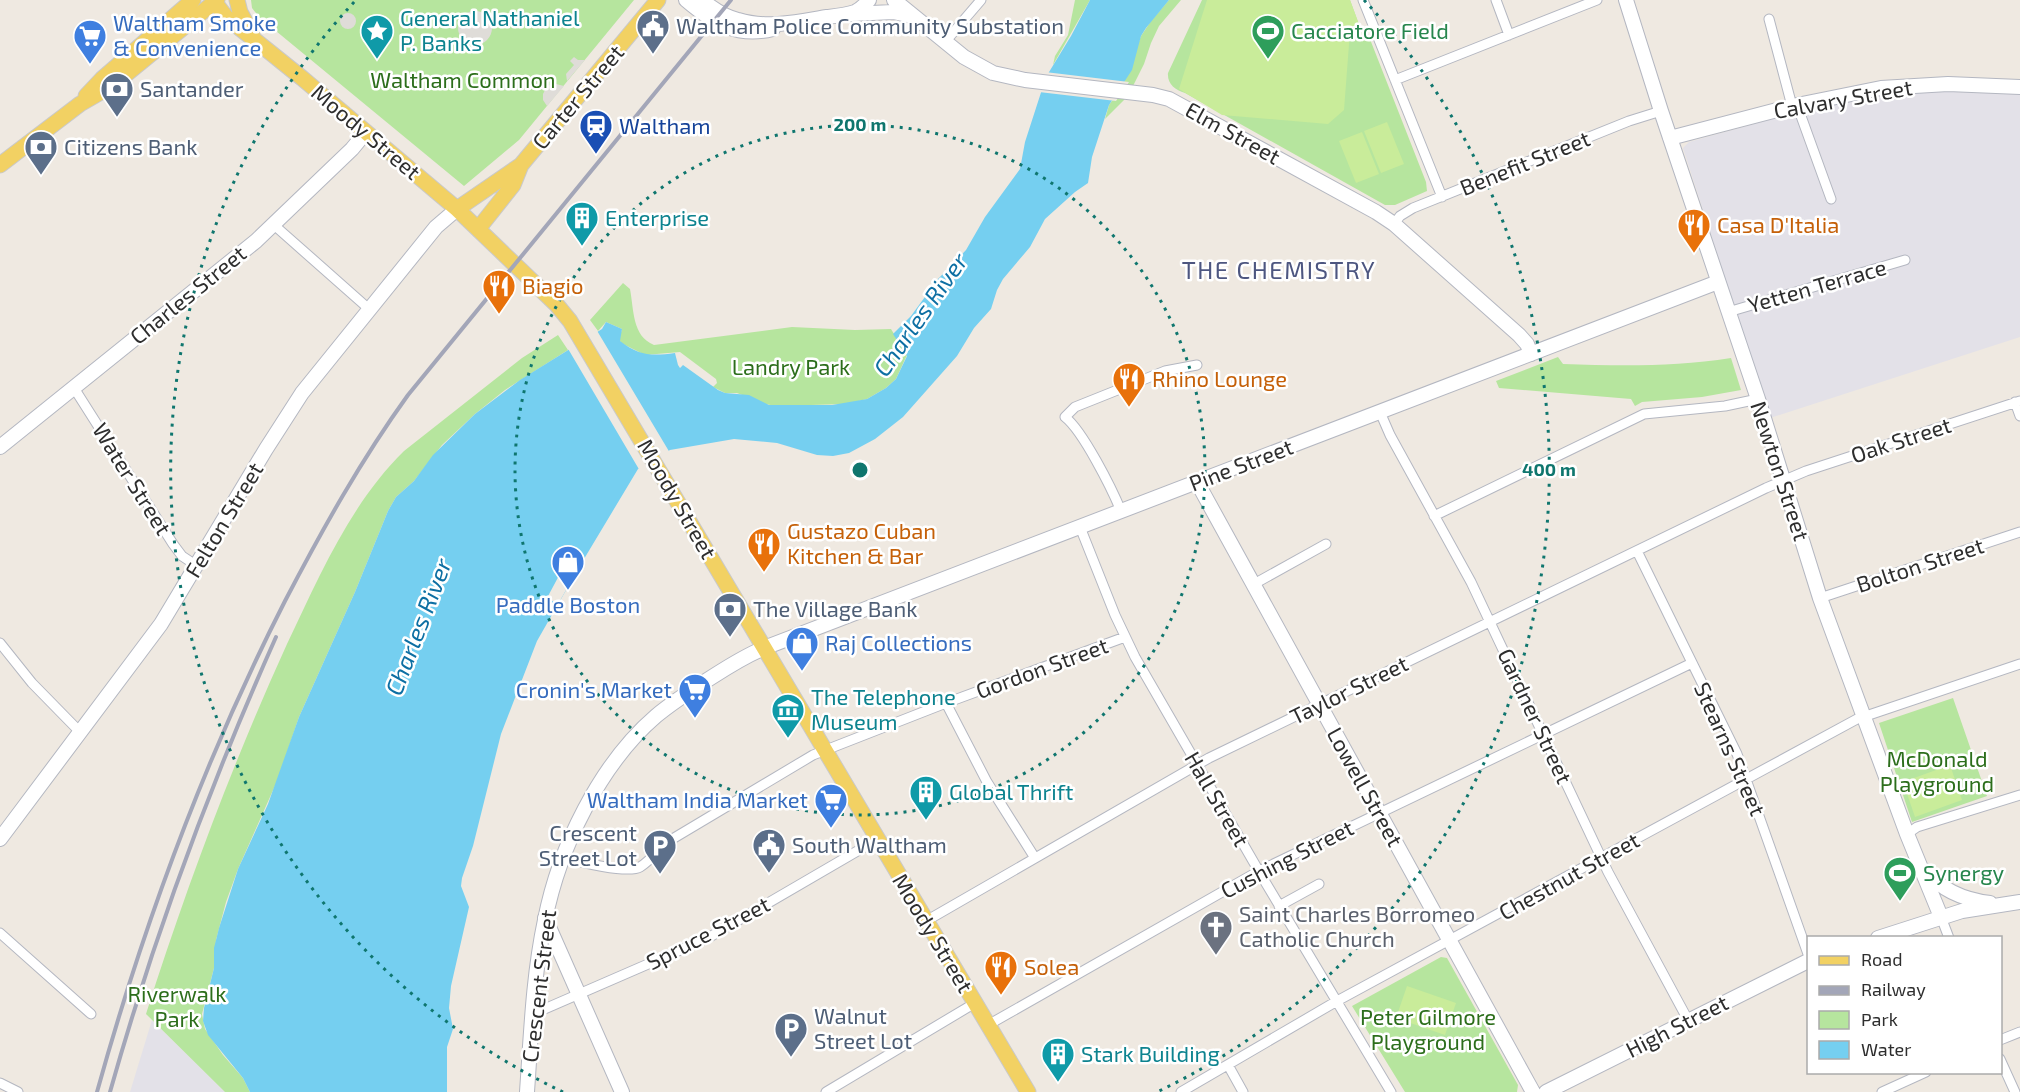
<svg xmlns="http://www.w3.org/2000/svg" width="2020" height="1092" font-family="'Exo 2',sans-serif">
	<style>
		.industrial { fill: #e3e1e8 }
		.green { fill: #b6e59e }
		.pitch { fill: #c9ec9a }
		.plaza { fill: #dfdcd8 }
		.water { fill: #75cff0 }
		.pier { fill: #efe9e1 }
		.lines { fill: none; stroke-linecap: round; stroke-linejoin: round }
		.street-casing { stroke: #b4b7c1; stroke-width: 11 }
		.secondary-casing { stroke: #b4b7c1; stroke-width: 16 }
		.primary-casing { stroke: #c9c9c9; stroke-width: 17 }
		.street { stroke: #fff; stroke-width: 9 }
		.secondary { stroke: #fff; stroke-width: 14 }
		.primary { stroke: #f2d163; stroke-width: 15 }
		.rail { stroke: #a3a6b8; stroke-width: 4 }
		.ring { fill: none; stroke: #0f766e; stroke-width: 3; stroke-dasharray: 3 6 }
		.labels { text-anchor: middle; stroke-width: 5; stroke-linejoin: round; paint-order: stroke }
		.culture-label { font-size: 22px; fill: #0d838f; stroke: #fff; text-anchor: start }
		.shop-label { font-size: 22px; fill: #366cbe; stroke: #fff; text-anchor: start }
		.service-label { font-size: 22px; fill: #4e5e75; stroke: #fff; text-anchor: start }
		.leisure-label { font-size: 22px; fill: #27864d; stroke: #fff; text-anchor: start }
		.park-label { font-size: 22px; fill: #2c6e1b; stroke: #fff }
		.street-label { font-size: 22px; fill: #2e2e2e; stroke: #fff }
		.transit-label { font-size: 22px; fill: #164399; stroke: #fff; text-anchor: start }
		.food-label { font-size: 22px; fill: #c56008; stroke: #fff; text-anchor: start }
		.worship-label { font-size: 22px; fill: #5b616d; stroke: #fff; text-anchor: start }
		.neighbourhood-label { font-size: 24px; letter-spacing: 1.5px; fill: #4d5680; stroke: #fff }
		.water-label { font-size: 24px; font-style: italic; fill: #0d6fa3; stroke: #fff }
		.centre { fill: #0f766e; stroke: #fff; stroke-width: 3 }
		.ring-label { font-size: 18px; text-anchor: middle; font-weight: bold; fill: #0f766e; stroke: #fff; stroke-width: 5; stroke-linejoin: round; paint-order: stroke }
	</style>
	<rect width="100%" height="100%" fill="#efe9e1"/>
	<!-- industrial -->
	<path class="industrial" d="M1950 89 2020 94V337L1770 418 1683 148 1689 142 1830 103 1876 95Z
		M152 1020 225 1092H130Z"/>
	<!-- green -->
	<path class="green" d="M251 0H634L519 140 464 186 259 17 252 8Z
		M1075 0H1090L1053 65 1055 56 1068 35Z
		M1169 0H1181L1159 26 1151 43 1144 64 1128 96 1105 119 1109 105 1121 88 1141 36 1151 21Z
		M1202 0H1350L1361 30 1366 29 1426 182 1427 191 1395 205H1385L1185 93C1175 90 1167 84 1168 73Z
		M623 283 630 289C634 310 632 336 654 345L792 327 855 330 891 329 907 355 896 379 886 388 867 399 846 404 776 406 765 404 737 393H725L713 387 717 383 716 379 680 352 645 355 621 343 619 339 622 329 606 322 598 331 590 320Z
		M558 335 568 350 505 390 475 414 442 445 414 481 396 497 388 511 355 592 299 717 278 779 238 869 226 902 216 940 214 968 202 1014 205 1029 223 1055 243 1078 250 1092H225L146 1014C186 888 232 765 287 644 319 577 350 504 404 451L522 358Z
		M1558 357 1563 364C1620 366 1674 367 1731 358L1741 390 1702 397 1642 402 1635 406 1631 399 1499 388 1496 381Z
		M1953 698 1987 796 1912 822 1879 723Z
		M1441 957 1447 958 1518 1085 1517 1092H1405L1352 1006Z"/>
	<!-- pitch -->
	<path class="pitch" d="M1207 0H1350L1360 27 1350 31 1344 110 1328 124 1222 115 1179 89Z
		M1387 122 1404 164 1381 173 1364 131Z
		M1362 132 1379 174 1356 183 1339 141Z
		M1950 765 1962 800 1915 817 1903 782Z
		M1407 986 1456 1003 1445 1035 1396 1018Z"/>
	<!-- plaza -->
	<path class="plaza" d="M458 28a17 17 0 1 1 34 0a17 17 0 1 1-34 0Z
		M340 21a8 8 0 1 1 16 0a8 8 0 1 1-16 0Z
		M574 57 578 60H585L567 81 566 74 574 65 570 61Z
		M552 83 564 86 547 106 543 100V94L546 88Z"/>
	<!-- water -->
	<path class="water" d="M1090 0H1169L1146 28 1141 36 1132 70 1109 105 1092 157 1088 183 1075 192 1045 219 1030 247 1003 279 997 290 991 309 974 328 957 356 903 417 875 439 849 453 833 456 817 455 777 443 734 439 670 450 638 469 581 564 537 641 501 734 473 846 462 878 461 886 469 907 451 986 449 1008 453 1029 447 1047V1092H250L243 1078 208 1035 203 1021 204 1008 214 968V948L219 928 238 869 268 804 299 717 355 592 388 511 396 497 414 481 433 455 475 414 520 380 602 329 606 322 622 329 620 341C639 356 652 356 675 353L678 365 680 368 683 365 718 390 725 393 749 395 769 405H832L867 399 886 388 896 379 907 356 893 334 911 316 938 279 966 250 985 217 1020 169 1025 142 1046 77 1071 36Z"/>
	<!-- pier -->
	<path class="pier" d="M1045 72 1129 82 1116 101 1039 92Z
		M596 329 670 453 640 471 567 347Z
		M574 561 581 564 558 604 547 598 562 570 567 573Z"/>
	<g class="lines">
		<!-- street casing -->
		<g class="street-casing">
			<path id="street" d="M1363 0 1442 197
				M1496 0 1509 35
				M1769 19 1792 106
				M945 42 981 0
				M1395 80 1597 0
				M1797 105 1831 199
				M1394 224 1400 216 1413 208 1629 121 1661 111
				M274 225 369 309
				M1728 312 1905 260
				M74 388 173 544 182 556 197 566
				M2015 402 2020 416
				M1380 412 1390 435 1471 582 1608 872 1688 1020
				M1121 511C1112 489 1083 431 1065 417L1075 407 1165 371 1197 365
				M1434 516 1644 414 1725 406 1758 399
				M1080 527 1115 615 1135 657 1264 880 1391 1092
				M1637 551 1737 754 1808 954
				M1254 584 1326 544
				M1820 598 2020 532
				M0 643 32 683 80 732
				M946 703 987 782 1035 858
				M1907 834 1917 827 2020 795
				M564 857C578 862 628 874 640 867 652 860 658 848 669 841L813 755 946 703 1125 637
				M1279 906 1319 884
				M1941 917 1949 938
				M926 921 1209 758 1766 488 1806 471 2020 401
				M0 933 91 1014
				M533 1014 708 938 878 839
				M988 1025 1259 871 1692 663
				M2000 1040 2020 1032
				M2000 1059 2015 1092
				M1228 1065 1243 1092
				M0 1083 18 1092
				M826 1092 975 1003
				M1181 1092 1337 1001 1857 719 2020 664
				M1882 1092 1926 1072"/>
		</g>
		<!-- secondary casing -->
		<g class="secondary-casing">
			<path id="secondary" d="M686 0C713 23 737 38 773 29
				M702 0C713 9 725 17 738 20 767 29 798 22 827 17 836 16 846 15 855 12 861 9 865 5 869 0
				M894 0 964 57 993 73 1025 80 1153 95 1169 99 1376 212 1394 224 1519 335 1527 344 1531 354
				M1626 0 1661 111 1758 399 1820 598 1907 834 1941 917
				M851 14 893 12 912 16
				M1670 138 1792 106 1881 88 1948 84 2020 87
				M0 447 256 241 352 149 366 132
				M1197 482 1533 1092
				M0 839 161 624 266 449 302 393 436 227 457 209
				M1926 871C1942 891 1966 900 1990 903
				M545 918 622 1092
				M1878 938 1962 911 2020 902
				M527 1092C531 1035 533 976 545 920 559 848 600 764 656 716 674 701 693 689 712 677 729 666 745 656 764 648L1718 282
				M1546 1092 1808 961"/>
		</g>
		<!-- primary casing -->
		<g class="primary-casing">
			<path id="primary" d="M213 0 226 17 302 78 457 209 556 304 570 321 1028 1092
				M237 0 240 12 252 34
				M86 96 102 79 193 0
				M0 165 80 104 113 85 217 0
				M457 209 521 165 658 0
				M478 229 513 185 521 165"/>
		</g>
		<!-- street -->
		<use href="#street" class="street"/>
		<!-- secondary -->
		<use href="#secondary" class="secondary"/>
		<!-- primary -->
		<use href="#primary" class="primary"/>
		<!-- rail -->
		<path class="rail" d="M97 1092C144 923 205 758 285 601 322 530 361 460 408 395L731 0
			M110 1092C154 936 210 785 276 637"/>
	</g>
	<!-- distance rings -->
	<g class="ring">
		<circle cx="860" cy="470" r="345"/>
		<path d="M563 1092A689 689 0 0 1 356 0M1364 0A689 689 0 0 1 1157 1092"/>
	</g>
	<!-- icons -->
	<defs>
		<g id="civic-pin" transform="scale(1.725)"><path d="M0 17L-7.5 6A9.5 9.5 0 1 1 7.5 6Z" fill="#5c6f8a" stroke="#fff"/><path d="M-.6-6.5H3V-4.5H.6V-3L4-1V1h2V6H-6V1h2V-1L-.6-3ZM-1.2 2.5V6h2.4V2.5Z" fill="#fff"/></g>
		<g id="sight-pin" transform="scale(1.725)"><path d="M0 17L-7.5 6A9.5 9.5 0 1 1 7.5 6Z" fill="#0f9aa8" stroke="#fff"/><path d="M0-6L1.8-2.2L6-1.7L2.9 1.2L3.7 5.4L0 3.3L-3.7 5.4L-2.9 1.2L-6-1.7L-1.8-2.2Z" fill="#fff"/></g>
		<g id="stadium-pin" transform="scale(1.725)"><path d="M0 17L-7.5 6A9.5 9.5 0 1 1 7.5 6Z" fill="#2e9e5b" stroke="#fff"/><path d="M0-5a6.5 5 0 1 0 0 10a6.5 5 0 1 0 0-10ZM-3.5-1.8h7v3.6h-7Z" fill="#fff"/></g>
		<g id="supermarket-pin" transform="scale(1.725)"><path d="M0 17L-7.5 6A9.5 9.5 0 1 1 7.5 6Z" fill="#3f7fe0" stroke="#fff"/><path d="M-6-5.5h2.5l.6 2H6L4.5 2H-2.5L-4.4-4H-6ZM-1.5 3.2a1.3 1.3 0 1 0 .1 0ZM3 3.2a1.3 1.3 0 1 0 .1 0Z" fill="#fff"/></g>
		<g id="bank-pin" transform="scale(1.725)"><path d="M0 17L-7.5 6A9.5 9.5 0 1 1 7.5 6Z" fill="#5c6f8a" stroke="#fff"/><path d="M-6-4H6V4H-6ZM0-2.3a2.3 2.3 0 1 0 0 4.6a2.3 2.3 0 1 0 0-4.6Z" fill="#fff"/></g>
		<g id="station-pin" transform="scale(1.725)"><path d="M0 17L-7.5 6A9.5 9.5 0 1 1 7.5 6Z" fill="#1a4fb4" stroke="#fff"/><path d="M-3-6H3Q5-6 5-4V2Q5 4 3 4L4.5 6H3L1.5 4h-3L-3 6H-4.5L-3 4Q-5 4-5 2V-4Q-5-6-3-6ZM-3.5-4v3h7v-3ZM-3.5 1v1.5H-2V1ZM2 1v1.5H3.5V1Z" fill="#fff"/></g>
		<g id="building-pin" transform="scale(1.725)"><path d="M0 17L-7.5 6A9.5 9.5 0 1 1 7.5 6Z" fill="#0f9aa8" stroke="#fff"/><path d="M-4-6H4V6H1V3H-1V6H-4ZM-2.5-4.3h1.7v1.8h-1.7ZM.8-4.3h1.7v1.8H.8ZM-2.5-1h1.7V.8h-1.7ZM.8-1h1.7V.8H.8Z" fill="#fff"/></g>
		<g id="restaurant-pin" transform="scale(1.725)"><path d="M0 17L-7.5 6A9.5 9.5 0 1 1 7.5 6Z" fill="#e8710a" stroke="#fff"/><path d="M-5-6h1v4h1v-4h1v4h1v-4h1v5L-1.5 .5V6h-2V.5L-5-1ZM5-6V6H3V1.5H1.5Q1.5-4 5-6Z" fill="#fff"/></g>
		<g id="shop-pin" transform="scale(1.725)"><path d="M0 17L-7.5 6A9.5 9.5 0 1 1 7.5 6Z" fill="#3f7fe0" stroke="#fff"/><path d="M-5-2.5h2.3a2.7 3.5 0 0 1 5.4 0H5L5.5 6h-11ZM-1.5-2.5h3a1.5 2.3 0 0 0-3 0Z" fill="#fff"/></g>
		<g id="museum-pin" transform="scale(1.725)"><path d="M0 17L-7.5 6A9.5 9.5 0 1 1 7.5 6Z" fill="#0f9aa8" stroke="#fff"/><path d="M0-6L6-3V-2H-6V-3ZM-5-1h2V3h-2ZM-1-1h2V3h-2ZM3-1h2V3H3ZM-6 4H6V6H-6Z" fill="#fff"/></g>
		<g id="parking-pin" transform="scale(1.725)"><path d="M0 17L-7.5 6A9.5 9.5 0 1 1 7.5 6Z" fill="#5c6f8a" stroke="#fff"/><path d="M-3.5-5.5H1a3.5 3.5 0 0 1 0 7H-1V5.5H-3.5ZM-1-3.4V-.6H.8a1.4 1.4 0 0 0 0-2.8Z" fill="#fff"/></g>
		<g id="church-pin" transform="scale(1.725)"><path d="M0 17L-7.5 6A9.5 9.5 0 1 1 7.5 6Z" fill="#6b7280" stroke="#fff"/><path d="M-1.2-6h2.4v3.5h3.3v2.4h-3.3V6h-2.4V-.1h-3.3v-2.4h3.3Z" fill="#fff"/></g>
	</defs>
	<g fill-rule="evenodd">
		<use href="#civic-pin" x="653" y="26"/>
		<use href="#sight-pin" x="377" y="31"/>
		<use href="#stadium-pin" x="1268" y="31"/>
		<use href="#supermarket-pin" x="90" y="36"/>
		<use href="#bank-pin" x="117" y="89"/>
		<use href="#station-pin" x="596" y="126"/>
		<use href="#bank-pin" x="41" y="147"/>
		<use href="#building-pin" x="582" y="218"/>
		<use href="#restaurant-pin" x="1694" y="225"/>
		<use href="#restaurant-pin" x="499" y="286"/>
		<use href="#restaurant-pin" x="1129" y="379"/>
		<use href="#restaurant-pin" x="764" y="544"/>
		<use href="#shop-pin" x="568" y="562"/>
		<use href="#bank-pin" x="730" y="609"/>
		<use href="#shop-pin" x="802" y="643"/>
		<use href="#supermarket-pin" x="695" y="690"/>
		<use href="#museum-pin" x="788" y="710"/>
		<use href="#building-pin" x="926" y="792"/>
		<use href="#supermarket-pin" x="831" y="800"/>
		<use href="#civic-pin" x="769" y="845"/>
		<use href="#parking-pin" x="660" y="846"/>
		<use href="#stadium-pin" x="1900" y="873"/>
		<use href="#church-pin" x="1216" y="927"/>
		<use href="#restaurant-pin" x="1001" y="967"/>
		<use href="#parking-pin" x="791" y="1029"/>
		<use href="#building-pin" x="1058" y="1054"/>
	</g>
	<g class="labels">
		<!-- culture labels -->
		<g class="culture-label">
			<text x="400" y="26">General Nathaniel<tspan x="400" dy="25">P. Banks</tspan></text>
			<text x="605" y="226">Enterprise</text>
			<text x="811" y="705">The Telephone<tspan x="811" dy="25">Museum</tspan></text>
			<text x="949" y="800">Global Thrift</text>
			<text x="1081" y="1062">Stark Building</text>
		</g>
		<!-- shop labels -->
		<g class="shop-label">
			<text x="113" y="31">Waltham Smoke<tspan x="113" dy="25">&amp; Convenience</tspan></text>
			<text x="568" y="613" text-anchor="middle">Paddle Boston</text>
			<text x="825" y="651">Raj Collections</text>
			<text x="672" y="698" text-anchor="end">Cronin's Market</text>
			<text x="808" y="808" text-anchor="end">Waltham India Market</text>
		</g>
		<!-- service labels -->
		<g class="service-label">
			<text x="676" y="34">Waltham Police Community Substation</text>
			<text x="140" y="97">Santander</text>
			<text x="64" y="155">Citizens Bank</text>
			<text x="753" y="617">The Village Bank</text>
			<text x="637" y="841" text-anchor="end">Crescent<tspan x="637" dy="25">Street Lot</tspan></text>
			<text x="792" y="853">South Waltham</text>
			<text x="814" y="1024">Walnut<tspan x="814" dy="25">Street Lot</tspan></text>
		</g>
		<!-- leisure labels -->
		<g class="leisure-label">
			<text x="1291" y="39">Cacciatore Field</text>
			<text x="1923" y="881">Synergy</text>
		</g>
		<!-- park labels -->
		<g class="park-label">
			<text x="463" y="88">Waltham Common</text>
			<text x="791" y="375">Landry Park</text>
			<text x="1937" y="767">McDonald<tspan x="1937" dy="25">Playground</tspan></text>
			<text x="177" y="1002">Riverwalk<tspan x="177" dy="25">Park</tspan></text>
			<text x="1428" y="1025">Peter Gilmore<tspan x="1428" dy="25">Playground</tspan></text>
		</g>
		<!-- street labels -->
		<g class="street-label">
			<text transform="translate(578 97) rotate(-50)" y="8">Carter Street</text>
			<text transform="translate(1843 99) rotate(-10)" y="8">Calvary Street</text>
			<text transform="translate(366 132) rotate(40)" y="8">Moody Street</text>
			<text transform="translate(1233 133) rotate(29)" y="8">Elm Street</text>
			<text transform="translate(1525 163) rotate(-22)" y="8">Benefit Street</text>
			<text transform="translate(1817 286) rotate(-16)" y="8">Yetten Terrace</text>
			<text transform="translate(188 295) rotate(-39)" y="8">Charles Street</text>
			<text transform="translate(1901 440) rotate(-18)" y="8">Oak Street</text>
			<text transform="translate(1241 465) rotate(-21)" y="8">Pine Street</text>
			<text transform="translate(1780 471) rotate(72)" y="8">Newton Street</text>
			<text transform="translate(132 479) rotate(58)" y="8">Water Street</text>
			<text transform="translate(677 499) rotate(60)" y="8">Moody Street</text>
			<text transform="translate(224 520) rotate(-59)" y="8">Felton Street</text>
			<text transform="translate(1920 565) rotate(-18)" y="8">Bolton Street</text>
			<text transform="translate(1042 668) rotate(-20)" y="8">Gordon Street</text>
			<text transform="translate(1349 690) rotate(-26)" y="8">Taylor Street</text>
			<text transform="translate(1535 716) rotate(65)" y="8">Gardner Street</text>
			<text transform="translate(1730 749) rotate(66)" y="8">Stearns Street</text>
			<text transform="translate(1365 787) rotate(61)" y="8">Lowell Street</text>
			<text transform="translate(1217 799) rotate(60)" y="8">Hall Street</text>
			<text transform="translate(1287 859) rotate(-27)" y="8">Cushing Street</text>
			<text transform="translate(1569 876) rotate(-29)" y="8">Chestnut Street</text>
			<text transform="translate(708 933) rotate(-27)" y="8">Spruce Street</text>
			<text transform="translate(933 933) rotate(59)" y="8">Moody Street</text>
			<text transform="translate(539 986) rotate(-83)" y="8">Crescent Street</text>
			<text transform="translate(1677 1026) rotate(-27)" y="8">High Street</text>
		</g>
		<!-- transit labels -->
		<g class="transit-label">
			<text x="619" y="134">Waltham</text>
		</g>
		<!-- food labels -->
		<g class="food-label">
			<text x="1717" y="233">Casa D'Italia</text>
			<text x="522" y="294">Biagio</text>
			<text x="1152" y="387">Rhino Lounge</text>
			<text x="787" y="539">Gustazo Cuban<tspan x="787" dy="25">Kitchen &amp; Bar</tspan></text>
			<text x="1024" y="975">Solea</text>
		</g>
		<!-- worship labels -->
		<g class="worship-label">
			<text x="1239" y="922">Saint Charles Borromeo<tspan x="1239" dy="25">Catholic Church</tspan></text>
		</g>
		<!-- neighbourhood labels -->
		<g class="neighbourhood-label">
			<text x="1279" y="279">THE CHEMISTRY</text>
		</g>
		<!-- water labels -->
		<g class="water-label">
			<text transform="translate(921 315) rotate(-55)" y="8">Charles River</text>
			<text transform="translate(419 627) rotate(-69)" y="8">Charles River</text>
		</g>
	</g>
	<circle cx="860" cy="470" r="9" class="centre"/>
	<g class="ring-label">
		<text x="860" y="131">200 m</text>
		<text x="1549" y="476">400 m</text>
	</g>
	<!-- legend -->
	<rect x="1807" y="936" width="195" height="138" fill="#ffffff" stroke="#ababab" stroke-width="1.5"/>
	<rect x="1819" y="956" width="30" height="9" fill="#f2d163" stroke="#ababab" stroke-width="1.5"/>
	<text x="1861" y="966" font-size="18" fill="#2e2e2e">Road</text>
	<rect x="1819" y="986" width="30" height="9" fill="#a3a6b8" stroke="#ababab" stroke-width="1.5"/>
	<text x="1861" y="996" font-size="18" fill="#2e2e2e">Railway</text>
	<rect x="1819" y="1011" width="30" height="18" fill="#b6e59e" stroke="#ababab" stroke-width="1.5"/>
	<text x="1861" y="1026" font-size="18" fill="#2e2e2e">Park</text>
	<rect x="1819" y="1041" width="30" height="18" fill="#75cff0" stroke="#ababab" stroke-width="1.5"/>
	<text x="1861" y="1056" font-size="18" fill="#2e2e2e">Water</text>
</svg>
